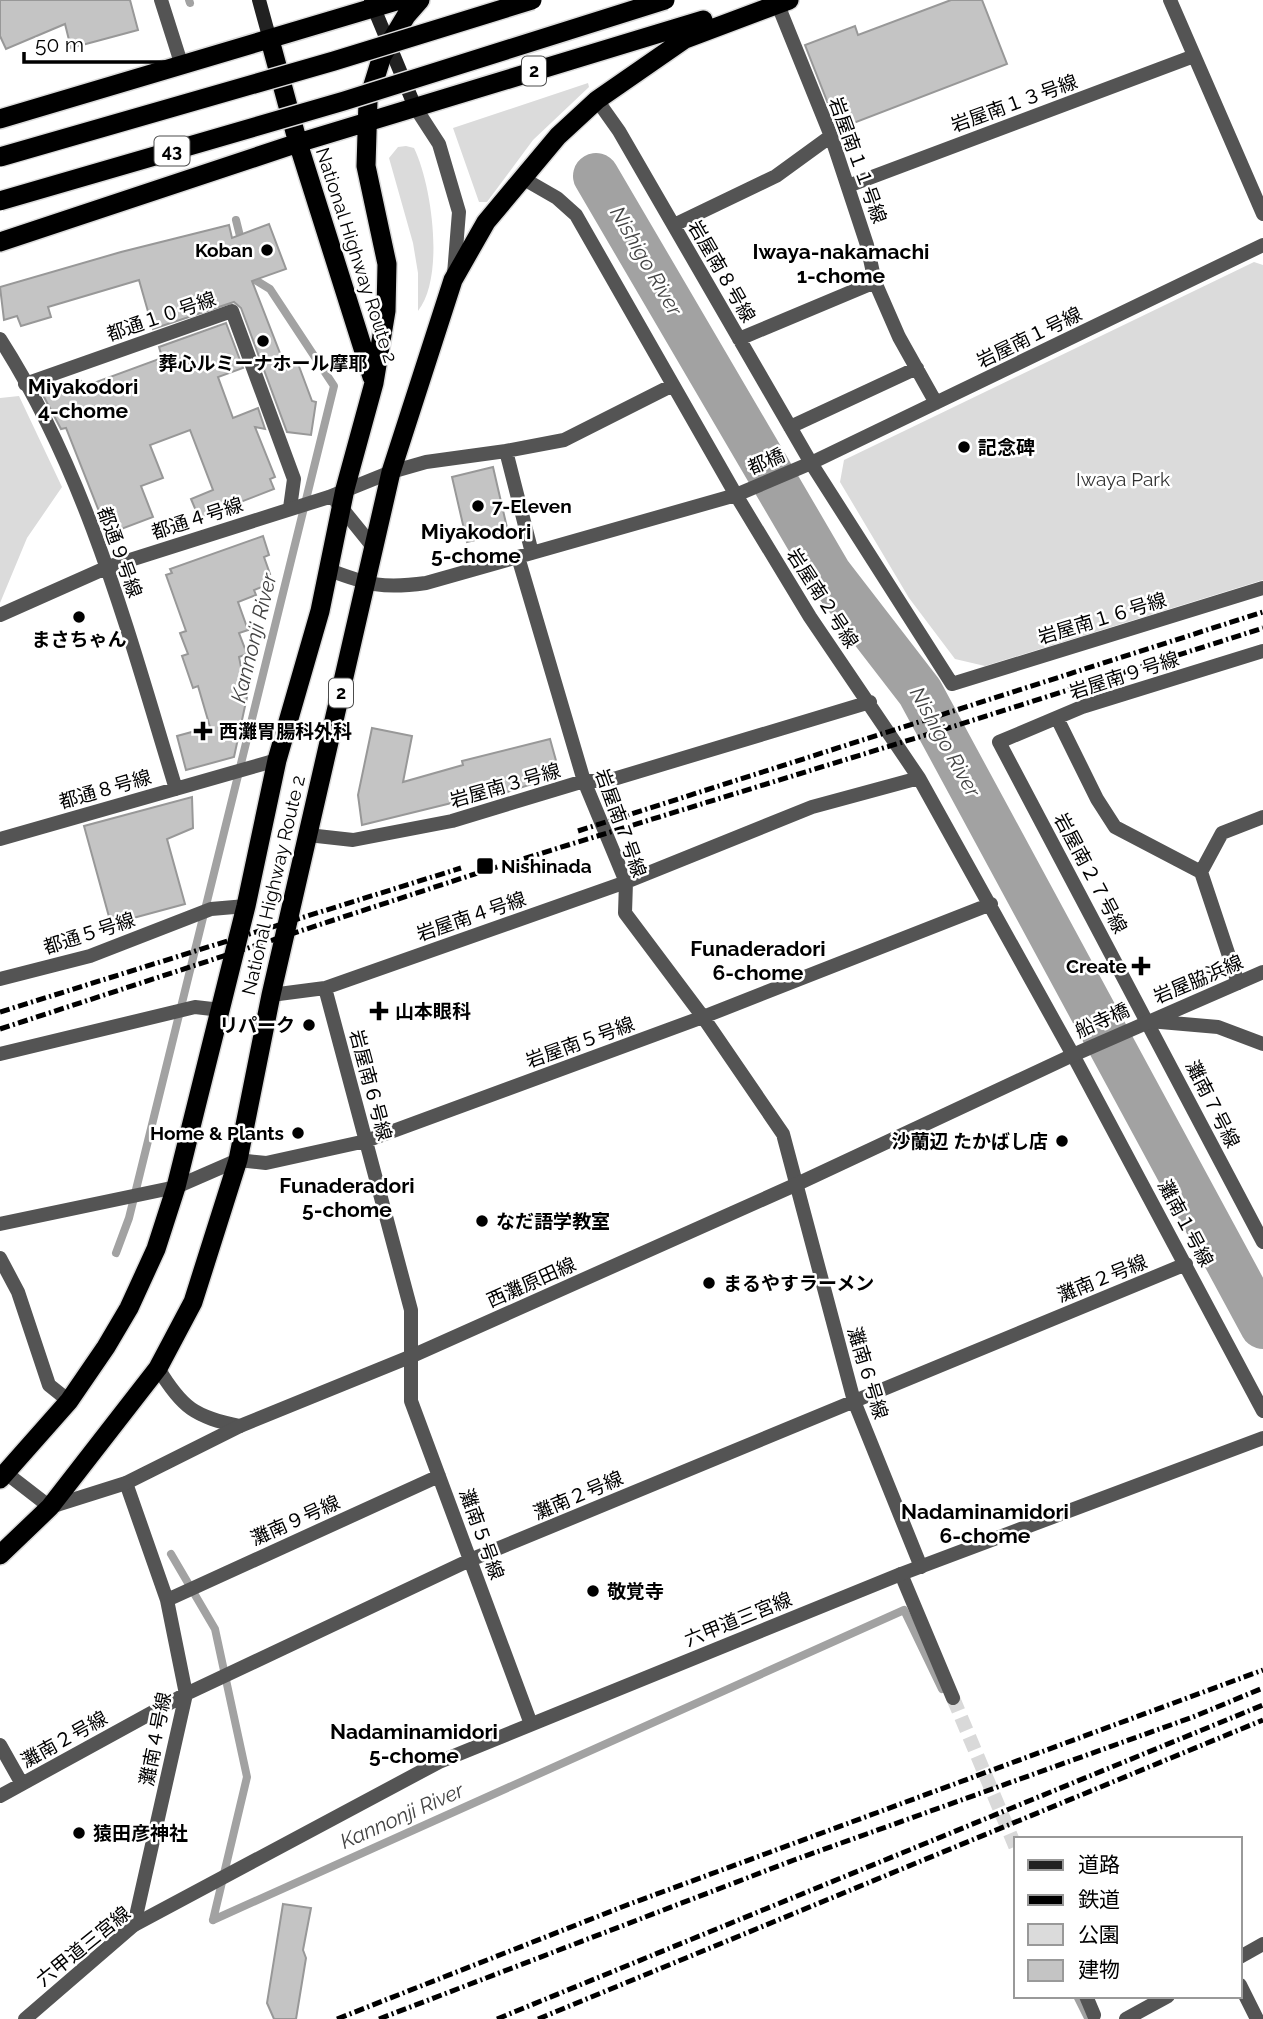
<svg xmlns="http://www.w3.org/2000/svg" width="1263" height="2019" font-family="Raleway,'Noto Sans JP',sans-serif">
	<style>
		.green { fill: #dbdbdb }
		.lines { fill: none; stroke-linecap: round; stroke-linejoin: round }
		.stream { stroke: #a2a2a2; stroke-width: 8 }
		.river { stroke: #a2a2a2; stroke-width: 46 }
		.building { fill: #c4c4c4; stroke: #989898; stroke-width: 2 }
		.pedestrian-tunnel { stroke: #d9d9d9; stroke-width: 14; stroke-dasharray: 14 7; stroke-linecap: butt }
		.trunk-casing { stroke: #dbdbdb; stroke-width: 22 }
		.service { stroke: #545454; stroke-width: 14 }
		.pedestrian { stroke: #545454; stroke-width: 14 }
		.minor { stroke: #545454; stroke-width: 14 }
		.tertiary { stroke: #545454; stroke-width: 14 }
		.secondary { stroke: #212121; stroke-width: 14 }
		.trunk { stroke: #000; stroke-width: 19 }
		.rail { stroke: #000; stroke-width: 5; stroke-dasharray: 10 3.5 2 3.5; stroke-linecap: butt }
		.trunk-bridge-casing { stroke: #dbdbdb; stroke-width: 22; stroke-linecap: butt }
		.trunk-bridge { stroke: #000; stroke-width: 19 }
		.poi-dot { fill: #000; stroke: #fff; stroke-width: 2.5 }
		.labels { text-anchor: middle; stroke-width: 5; stroke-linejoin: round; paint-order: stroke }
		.shield { fill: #fff; stroke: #4c4c4c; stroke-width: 2 }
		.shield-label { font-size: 18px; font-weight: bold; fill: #000 }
		.street-label { font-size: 19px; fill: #000; stroke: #fff }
		.poi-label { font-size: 19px; font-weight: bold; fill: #000; stroke: #fff; text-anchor: start }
		.park-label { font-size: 19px; fill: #323232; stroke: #fff }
		.neighbourhood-label { font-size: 21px; font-weight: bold; fill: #000; stroke: #fff }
		.water-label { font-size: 21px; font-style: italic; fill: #434343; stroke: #fff }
	</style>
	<rect width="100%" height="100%" fill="#fff"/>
	<!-- green -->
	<path class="green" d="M588 83 589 87 533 140 487 202H479L453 128Z
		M406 146 414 148C432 185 445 277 418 311V273L413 243 389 158 398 147Z
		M1254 262 1263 265V580L985 666 955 659 909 598 840 482 844 460Z
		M19 396 62 487 27 538 0 603V398Z"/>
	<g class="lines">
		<!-- stream -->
		<path class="stream" d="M189 0 190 3
			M236 220 242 244
			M116 1253 129 1218 334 386 270 289 252 278 250 274
			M171 1554 215 1629 247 1777 213 1920
			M213 1920 904 1610 942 1689
			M1077 1996 1088 2018"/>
		<!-- river -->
		<path class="river" d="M596 176 829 574 920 692 1263 1326"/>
	</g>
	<!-- building -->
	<path class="building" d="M0 0H130L138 30 71 48 65 24 6 49 0 36Z
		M951 0H982L1007 64 838 129 805 45 855 26 858 35Z
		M269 224 286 269 252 281 285 366 297 361 312 401 316 402 311 435 287 432 241 308 234 302 153 329 139 280 48 307 51 317 21 326 17 316 4 320 0 287 121 252 229 225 232 238Z
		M226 323 243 368 218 377 233 418 258 408 265 429 255 427 275 477 270 479 274 489 199 518 191 499 213 490 190 430 150 445 163 478 141 486 153 517 108 534 66 428 61 429 43 395 81 381 83 387 162 358 159 347Z
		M493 467 508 532 467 542 452 477Z
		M263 536 269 555 264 557 270 574 264 577 267 585 254 590 256 595 238 602 248 630 239 633 247 654 239 657 247 697 234 757 186 770 177 736 210 727 198 686 193 688 182 656 188 654 180 633 186 631 166 575 172 573 170 569Z
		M372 728 412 736 403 782 463 765 462 761 550 739 560 775 473 803 472 798 362 825 358 795Z
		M192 797 193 828 167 839 185 904 111 924 84 826Z
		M283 1904 311 1908 303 1950 306 1958 296 2019H274L267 2003Z"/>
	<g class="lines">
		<!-- pedestrian-tunnel -->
		<path class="pedestrian-tunnel" d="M953 1698 1016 1848"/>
		<!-- trunk casing -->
		<g class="trunk-casing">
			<path id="trunk" d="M270 40 298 143 372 377
				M0 119 400 0
				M0 242 298 143 703 20
				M0 1479 69 1401 106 1347 129 1308 156 1249 176 1187 246 906 277 760 320 611 345 489 374 383 386 311 387 264 366 166 368 101 382 56 406 16 420 0
				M0 1555 50 1507 158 1368 193 1302 238 1160 271 995 391 472 453 280 486 222 558 136 597 100 685 39 789 0"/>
		</g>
		<!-- service -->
		<path class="service" d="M25 384 232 311 294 479 290 508
			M1240 1985 1257 2019"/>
		<!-- pedestrian -->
		<path class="pedestrian" d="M901 1574 953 1698
			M1086 1996 1094 2015"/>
		<!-- minor -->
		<path class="minor" d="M161 0 182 66
			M1170 0 1263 214
			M778 5 831 136 867 245 875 282 899 337 936 403
			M597 100 619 131 811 463 952 684 1263 588
			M524 179 557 198 576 215 736 495 810 617 919 778 1073 1055 1263 1411
			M848 186 1194 56
			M674 225 776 176 831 136
			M0 339C88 476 129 636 176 789
			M739 339 875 282
			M790 427 917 368
			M506 451 564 440 673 385
			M336 501 374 548
			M518 557 584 781 626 882 625 913 703 1017 783 1134 854 1401 921 1567
			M329 570C369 585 383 589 426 583L736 495 811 463 1263 245
			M0 615 108 567 329 497 391 472 426 462 506 451 532 553
			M1263 651 1082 707 999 742 1263 1242
			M1057 718 1097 799 1115 827 1201 872 1238 983
			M308 835 353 840 452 821 584 781H607L870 702
			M0 839 277 760
			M1201 872 1222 833 1263 817
			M0 979 90 956 211 909 246 906
			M325 988 411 1310V1401L531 1724
			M271 995 325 988 626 882 812 807 919 778
			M0 1054 195 1007 221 1010
			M0 1224 176 1187 238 1160 266 1163 366 1141 703 1017 991 904
			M0 1258 18 1292 49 1385 69 1401
			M158 1368C182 1408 195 1417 240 1426
			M126 1483 167 1600 186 1694 134 1925
			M167 1600 439 1476
			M0 1745 22 1784
			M0 1796 186 1694 470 1560 1186 1264"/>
		<!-- tertiary -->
		<path class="tertiary" d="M415 107 439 144 459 212 454 274
			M1149 1021 1218 1027 1263 1044
			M6 1473 50 1507 126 1483 240 1426 412 1356 795 1185 1073 1055 1263 972
			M1240 1957 1263 1944
			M25 2019 134 1925 439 1762 901 1574 1263 1438
			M1126 2019 1168 1996"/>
		<!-- secondary -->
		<path class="secondary" d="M259 0 270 40
			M371 1 415 107"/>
		<!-- trunk -->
		<use href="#trunk" class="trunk"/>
		<!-- rail -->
		<path class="rail" d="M578 831 1263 612
			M0 1012 461 868
			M0 1029 487 870 958 725 1263 628
			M337 2019 627 1905 1263 1670
			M379 2019 794 1860 1193 1717 1263 1688
			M497 2019 1263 1705
			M538 2019 1263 1720"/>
		<!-- trunk-bridge casing -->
		<g class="trunk-bridge-casing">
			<path id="trunk-bridge" d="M0 157 334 61 532 0
				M0 201 344 101 665 0"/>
		</g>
		<!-- trunk-bridge -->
		<use href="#trunk-bridge" class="trunk-bridge"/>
	</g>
	<!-- markers -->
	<g class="poi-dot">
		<circle cx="267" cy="250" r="7"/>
		<circle cx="263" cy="341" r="7"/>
		<circle cx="964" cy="447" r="7"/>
		<circle cx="478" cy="506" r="7"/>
		<circle cx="79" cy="617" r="7"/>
		<path d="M199.5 720.5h7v7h7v7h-7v7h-7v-7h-7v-7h7z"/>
		<rect x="476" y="857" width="18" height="18" rx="3.5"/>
		<path d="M1137.5 955.5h7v7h7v7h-7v7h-7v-7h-7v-7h7z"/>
		<path d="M375.5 1000.5h7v7h7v7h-7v7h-7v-7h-7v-7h7z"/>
		<circle cx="309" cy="1025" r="7"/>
		<circle cx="298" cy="1133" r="7"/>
		<circle cx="1062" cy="1141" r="7"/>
		<circle cx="482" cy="1221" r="7"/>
		<circle cx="709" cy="1283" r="7"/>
		<circle cx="593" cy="1591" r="7"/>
		<circle cx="79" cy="1833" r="7"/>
	</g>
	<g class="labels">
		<!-- shield labels -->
		<g class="shield">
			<rect x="522" y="56.5" width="24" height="29" rx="5"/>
			<rect x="154.5" y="136.5" width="35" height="29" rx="5"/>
			<rect x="329" y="678.5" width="24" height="29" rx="5"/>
		</g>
		<g class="shield-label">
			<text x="534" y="77">2</text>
			<text x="172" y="157">43</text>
			<text x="341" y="699">2</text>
		</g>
		<!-- street labels -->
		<g class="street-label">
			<text transform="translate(1014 103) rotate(-20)" y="7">岩屋南１３号線</text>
			<text transform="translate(858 160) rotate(70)" y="7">岩屋南１１号線</text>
			<text transform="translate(357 255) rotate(72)" y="7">National Highway Route 2</text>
			<text transform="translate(722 271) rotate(60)" y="7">岩屋南８号線</text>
			<text transform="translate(161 316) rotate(-19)" y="7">都通１０号線</text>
			<text transform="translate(1029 337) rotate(-26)" y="7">岩屋南１号線</text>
			<text transform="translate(766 461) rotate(-23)" y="7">都橋</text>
			<text transform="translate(197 518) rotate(-18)" y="7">都通４号線</text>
			<text transform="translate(120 552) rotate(70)" y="7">都通９号線</text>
			<text transform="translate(823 598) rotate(57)" y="7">岩屋南２号線</text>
			<text transform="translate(1102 618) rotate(-17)" y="7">岩屋南１６号線</text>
			<text transform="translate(1124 675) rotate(-18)" y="7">岩屋南９号線</text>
			<text transform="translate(505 785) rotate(-16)" y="7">岩屋南３号線</text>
			<text transform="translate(105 789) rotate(-16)" y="7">都通８号線</text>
			<text transform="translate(621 823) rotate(70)" y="7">岩屋南７号線</text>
			<text transform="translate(1091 873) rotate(62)" y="7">岩屋南２７号線</text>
			<text transform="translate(273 885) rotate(-77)" y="7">National Highway Route 2</text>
			<text transform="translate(471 916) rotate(-19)" y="7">岩屋南４号線</text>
			<text transform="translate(89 933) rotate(-18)" y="7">都通５号線</text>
			<text transform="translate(1198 979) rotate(-23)" y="7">岩屋脇浜線</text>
			<text transform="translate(1102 1020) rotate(-24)" y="7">船寺橋</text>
			<text transform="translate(580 1042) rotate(-20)" y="7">岩屋南５号線</text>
			<text transform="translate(371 1085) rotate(75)" y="7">岩屋南６号線</text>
			<text transform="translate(1213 1104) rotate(63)" y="7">灘南７号線</text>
			<text transform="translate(1186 1223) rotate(62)" y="7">灘南１号線</text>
			<text transform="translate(1102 1278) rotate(-22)" y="7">灘南２号線</text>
			<text transform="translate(531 1282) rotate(-24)" y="7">西灘原田線</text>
			<text transform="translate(868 1373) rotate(73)" y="7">灘南６号線</text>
			<text transform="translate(578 1495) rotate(-23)" y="7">灘南２号線</text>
			<text transform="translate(295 1520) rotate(-24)" y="7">灘南９号線</text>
			<text transform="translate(482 1534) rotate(70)" y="7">灘南５号線</text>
			<text transform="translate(738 1619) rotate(-22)" y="7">六甲道三宮線</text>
			<text transform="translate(64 1739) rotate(-29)" y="7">灘南２号線</text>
			<text transform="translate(155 1739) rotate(-79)" y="7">灘南４号線</text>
			<text transform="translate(83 1946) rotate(-39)" y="7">六甲道三宮線</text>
		</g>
		<!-- poi labels -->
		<g class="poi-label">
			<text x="253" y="257" text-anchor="end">Koban</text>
			<text x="263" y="370" text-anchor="middle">葬心ルミーナホール摩耶</text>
			<text x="978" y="454">記念碑</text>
			<text x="492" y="513">7-Eleven</text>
			<text x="79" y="646" text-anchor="middle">まさちゃん</text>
			<text x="219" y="738">西灘胃腸科外科</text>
			<text x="501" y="873">Nishinada</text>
			<text x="1127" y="973" text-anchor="end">Create</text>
			<text x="395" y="1018">山本眼科</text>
			<text x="295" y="1032" text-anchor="end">リパーク</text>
			<text x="284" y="1140" text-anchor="end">Home &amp; Plants</text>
			<text x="1048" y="1148" text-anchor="end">沙蘭辺 たかばし店</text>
			<text x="496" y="1228">なだ語学教室</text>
			<text x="723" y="1290">まるやすラーメン</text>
			<text x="607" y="1598">敬覚寺</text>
			<text x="93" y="1840">猿田彦神社</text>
		</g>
		<!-- park labels -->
		<g class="park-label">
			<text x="1123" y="486">Iwaya Park</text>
		</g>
		<!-- neighbourhood labels -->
		<g class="neighbourhood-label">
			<text x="841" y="259">Iwaya-nakamachi<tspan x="841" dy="24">1-chome</tspan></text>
			<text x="83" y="394">Miyakodori<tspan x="83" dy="24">4-chome</tspan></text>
			<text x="476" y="539">Miyakodori<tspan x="476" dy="24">5-chome</tspan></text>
			<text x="758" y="956">Funaderadori<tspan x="758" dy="24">6-chome</tspan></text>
			<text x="347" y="1193">Funaderadori<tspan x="347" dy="24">5-chome</tspan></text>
			<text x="985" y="1519">Nadaminamidori<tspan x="985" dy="24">6-chome</tspan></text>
			<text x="414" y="1739">Nadaminamidori<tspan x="414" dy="24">5-chome</tspan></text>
		</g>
		<!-- water labels -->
		<g class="water-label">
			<text transform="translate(646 261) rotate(60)" y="7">Nishigo River</text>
			<text transform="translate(254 638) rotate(-76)" y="7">Kannonji River</text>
			<text transform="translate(945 742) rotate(61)" y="7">Nishigo River</text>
			<text transform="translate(402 1816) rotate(-24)" y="7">Kannonji River</text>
		</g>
	</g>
	<!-- legend -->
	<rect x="1014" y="1837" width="228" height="161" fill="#ffffff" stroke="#999999" stroke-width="2"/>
	<rect x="1028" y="1860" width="35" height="10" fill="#212121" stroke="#999999" stroke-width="2"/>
	<text x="1078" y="1872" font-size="21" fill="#000000">道路</text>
	<rect x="1028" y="1895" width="35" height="10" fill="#000000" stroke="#999999" stroke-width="2"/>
	<text x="1078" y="1907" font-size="21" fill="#000000">鉄道</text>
	<rect x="1028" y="1924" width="35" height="21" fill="#dbdbdb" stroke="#999999" stroke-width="2"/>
	<text x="1078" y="1942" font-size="21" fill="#000000">公園</text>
	<rect x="1028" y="1960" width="35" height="21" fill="#c4c4c4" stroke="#999999" stroke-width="2"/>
	<text x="1078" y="1977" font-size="21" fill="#000000">建物</text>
	<!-- scale -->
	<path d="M24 52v10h191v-10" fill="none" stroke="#000000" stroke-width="3.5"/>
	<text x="35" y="52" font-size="21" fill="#000000" stroke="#ffffff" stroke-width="5" paint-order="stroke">50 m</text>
</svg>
